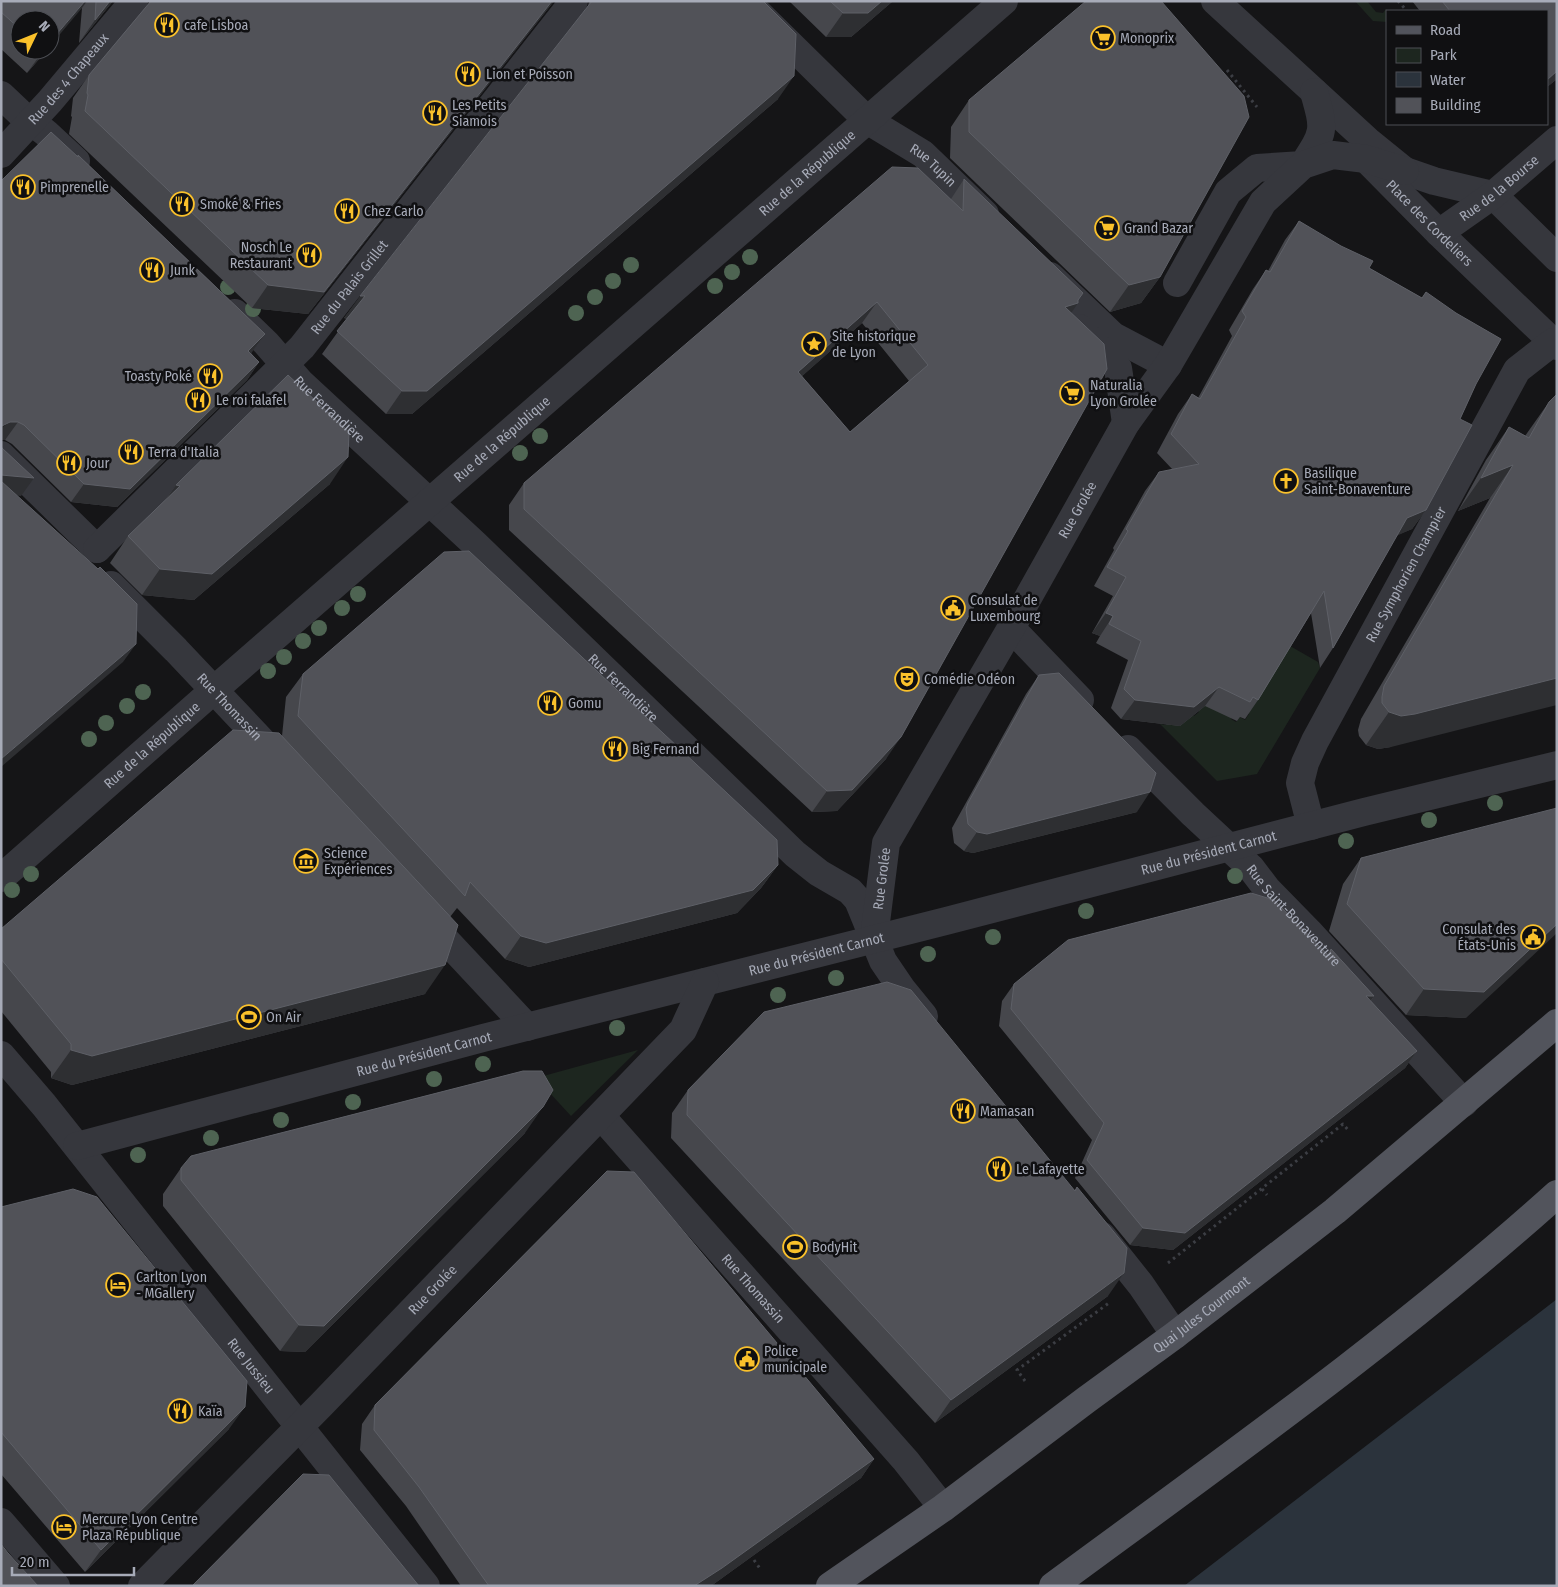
<svg xmlns="http://www.w3.org/2000/svg" width="1558" height="1587" font-family="'Fira Sans Condensed',sans-serif">
	<style>
		.green { fill: #1d261f }
		.water { fill: #2b333c }
		.lines { fill: none; stroke-linecap: round; stroke-linejoin: round }
		.path { stroke: #3c3e44; stroke-width: 3; stroke-dasharray: 2.5 4; stroke-linecap: butt }
		.minor { stroke: #36373d; stroke-width: 28 }
		.major { stroke: #52545c; stroke-width: 28 }
		.tree { fill: #4e6452 }
		.wall { fill: #46474c; fill-rule: evenodd }
		.shaded-wall { fill: #2e2f32 }
		.building { fill: #515258; stroke: #5e6067; fill-rule: evenodd }
		.labels { text-anchor: middle; stroke-width: 5; stroke-linejoin: round; paint-order: stroke }
		.poi-label { font-size: 14px; fill: #a7abb8; stroke: #101012; text-anchor: start }
		.street-label { font-size: 14px; fill: #a7abb8; stroke: #101012 }
	</style>
	<rect width="100%" height="100%" fill="#151517"/>
	<!-- green -->
	<path class="green" d="M1355 1H1367L1376 12 1383 13 1386 9 1388 11H1387V22L1373 21Z
		M1283 642 1318 662 1320 668 1257 774 1217 781 1160 724 1166 725 1167 717 1190 711 1194 716 1199 712 1194 707 1201 695 1234 714 1231 719 1236 722 1240 717 1245 720 1249 714 1243 711Z
		M638 1050 571 1116 536 1078Z"/>
	<!-- water -->
	<path class="water" d="M1557 1299V1586H1184Z"/>
	<g class="lines">
		<!-- path -->
		<path class="path" d="M1398 1 1407 11
			M1227 70 1257 107
			M1262 1189 1267 1195
			M1168 1263 1343 1124 1349 1131
			M1025 1381 1017 1370 1109 1303
			M754 1560 761 1570"/>
		<!-- minor -->
		<g class="minor">
			<path id="s1" d="M746 1 867 120 923 154 985 214"/>
			<path d="M1215 1 1368 141 1405 171 1434 181 1493 195 1557 258"/>
			<path d="M1 95 19 112 46 133 76 161"/>
			<path id="s2" d="M1 154 50 101 134 1"/>
			<path id="s3" d="M1369 162 1439 233 1557 346"/>
			<path id="s4" d="M1439 233 1493 195 1557 140"/>
			<path d="M1050 276 1113 336 1168 365"/>
			<path d="M1177 283 1228 192 1257 168 1303 165C1325 131 1325 131 1314 92"/>
			<path id="s5" d="M235 313 266 343 300 382 476 545 795 854 819 873 850 891 858 900 883 961 902 989 924 1016"/>
			<path d="M1079 328 1118 368 1126 423"/>
			<path d="M1 455 97 549"/>
			<path id="s6" d="M97 549 302 347 574 1"/>
			<path id="s7" d="M111 585 176 650 279 759"/>
			<path d="M1011 628 1080 700"/>
			<path id="s8" d="M1128 749 1193 814 1251 868 1267 889 1309 932 1464 1103"/>
			<path id="s9" d="M1311 826 1300 783 1305 763 1315 741 1517 370 1553 342"/>
			<path id="s10" d="M1 878 214 690 1004 1"/>
			<path d="M425 918 527 1027"/>
			<path id="s11" d="M874 938 886 843 1011 628 1126 423 1168 365 1263 202 1303 165 1333 155 1366 159 1405 171"/>
			<path id="s12" d="M1 1055 44 1105 426 1586"/>
			<path id="s13" d="M601 1116 906 1461 943 1508"/>
			<path id="s14" d="M77 1146 483 1038 946 921 1364 812 1557 765"/>
			<path d="M1102 1236 1141 1285 1175 1335"/>
			<path d="M1 1522 56 1586"/>
			<path id="s15" d="M142 1586 321 1405 683 1030 705 982"/>
		</g>
		<!-- major -->
		<g class="major">
			<path id="s16" d="M830 1586 943 1508 1086 1400 1175 1335 1335 1211 1557 1023"/>
			<path d="M1053 1586C1224 1460 1398 1337 1557 1194"/>
		</g>
	</g>
	<!-- trees -->
	<g class="tree">
		<circle cx="750" cy="257" r="8"/>
		<circle cx="631" cy="265" r="8"/>
		<circle cx="732" cy="272" r="8"/>
		<circle cx="613" cy="281" r="8"/>
		<circle cx="715" cy="286" r="8"/>
		<circle cx="228" cy="287" r="8"/>
		<circle cx="595" cy="297" r="8"/>
		<circle cx="253" cy="309" r="8"/>
		<circle cx="576" cy="313" r="8"/>
		<circle cx="540" cy="436" r="8"/>
		<circle cx="520" cy="453" r="8"/>
		<circle cx="358" cy="594" r="8"/>
		<circle cx="342" cy="608" r="8"/>
		<circle cx="319" cy="628" r="8"/>
		<circle cx="303" cy="641" r="8"/>
		<circle cx="284" cy="657" r="8"/>
		<circle cx="268" cy="671" r="8"/>
		<circle cx="143" cy="692" r="8"/>
		<circle cx="127" cy="706" r="8"/>
		<circle cx="106" cy="723" r="8"/>
		<circle cx="89" cy="739" r="8"/>
		<circle cx="1495" cy="803" r="8"/>
		<circle cx="1429" cy="820" r="8"/>
		<circle cx="1346" cy="841" r="8"/>
		<circle cx="31" cy="874" r="8"/>
		<circle cx="1235" cy="876" r="8"/>
		<circle cx="12" cy="890" r="8"/>
		<circle cx="1086" cy="911" r="8"/>
		<circle cx="993" cy="937" r="8"/>
		<circle cx="928" cy="954" r="8"/>
		<circle cx="836" cy="978" r="8"/>
		<circle cx="778" cy="995" r="8"/>
		<circle cx="617" cy="1028" r="8"/>
		<circle cx="483" cy="1064" r="8"/>
		<circle cx="434" cy="1079" r="8"/>
		<circle cx="353" cy="1102" r="8"/>
		<circle cx="281" cy="1120" r="8"/>
		<circle cx="211" cy="1138" r="8"/>
		<circle cx="138" cy="1155" r="8"/>
	</g>
	<!-- wall -->
	<path class="wall" d="M1 1H113L79 43 82 8 20 20V50H47L27 73 1 49Z
		M149 1H554L308 314 252 308 69 134 72 117 71 116 73 98 89 75 149 3Z
		M589 1H763L778 99 412 414H386L322 354 347 319 344 318 588 6Z
		M789 1H893L851 37H826Z
		M1412 1H1557V79L1547 87V11H1420Z
		M969 100 1160 277 1141 303 1110 312 950 158 951 127Z
		M78 155 265 334 251 353 259 362 247 380 117 507 71 502 12 444 5 440 77 157Z
		M964 179 1078 300 1071 313 886 759 837 811 812 812 509 530V505L524 483 951 199ZM862 323 909 381 850 432 802 376Z
		M1299 221 1369 268 1422 298 1426 292 1476 384 1460 419 1426 510 1412 529 1397 535 1333 648 1320 668 1311 613 1258 700 1245 719 1240 717 1237 721 1205 706 1180 726 1121 719 1111 708 1128 660 1096 643 1100 636 1092 633 1113 596 1094 586 1114 550 1113 548 1145 491 1159 472 1173 470 1157 453 1178 414 1192 394 1198 398 1232 336 1229 330 1253 289 1266 270 1268 271 1285 240Z
		M1549 402 1391 747 1378 749 1366 745 1359 736 1358 730 1361 719 1490 498 1458 511 1486 460 1509 427 1525 436Z
		M330 484 194 600 142 595 110 563 128 536 165 500 176 485Z
		M303 674 778 865 761 888 737 913 529 967 505 959 457 908 450 917 425 994 72 1085 51 1078V1072L1 1011V929L282 736 286 697Z
		M1039 675 1137 812 973 853 964 851 954 843 952 828 1026 694Z
		M1361 858 1466 1018 1406 1015 1329 931 1343 884Z
		M1331 949 1374 996 1371 1001 1417 1051 1405 1068 1173 1250 1130 1245 1075 1178 1092 1140 999 1026 1002 1001 1014 984 1327 954Z
		M688 1090 1075 1190 1077 1187 1108 1296 935 1423 671 1138 672 1113Z
		M525 1133 305 1352 280 1351 163 1206V1194L181 1168Z
		M1 1207 229 1429 85 1572 1 1474Z
		M375 1405 874 1459 861 1478 711 1586H461L406 1506 360 1450 362 1424Z"/>
	<!-- shaded-wall -->
	<path class="shaded-wall" d="M85 1H87L82 8 50 46V42Z
		M110 1H113L79 43 95 20Z
		M552 1H554L308 314 252 308 268 285Z
		M882 1H893L851 37H826L843 13Z
		M43 50H47L27 73 43 51Z
		M1557 71V79L1547 87V80Z
		M794 76 778 99 412 414H386L402 391Z
		M1160 277 1141 303 1110 312 1129 285Z
		M360 296H365L349 319 344 318Z
		M877 302 862 323 783 393 798 372Z
		M1078 303 1063 325 1065 307Z
		M265 334 252 352 235 369 248 351Z
		M259 362 247 380 117 507 71 502 84 484Z
		M10 422H18L5 440H1V428Z
		M348 457 330 484 194 600 142 595 160 569Z
		M1513 465 1490 498 1458 511 1481 478Z
		M1 475 34 478 21 496 1 494Z
		M176 485 180 486 157 512Z
		M1426 510 1412 529 1394 537 1407 518Z
		M1106 613 1113 616 1100 636 1092 633Z
		M136 644 123 662 1 767V759Z
		M1557 678V705L1391 747 1378 749 1366 745 1389 712Z
		M1219 687 1205 706 1180 726 1121 719 1135 700Z
		M901 737 886 759 837 811 812 812 827 791Z
		M1150 792 1137 812 973 853 964 851 977 832Z
		M778 865 761 888 737 913 529 967 505 959 521 936Z
		M1557 924V933L1466 1018 1406 1015 1424 989Z
		M445 965 425 994 72 1085 51 1078 71 1050Z
		M1366 996H1374L1362 1013Z
		M1417 1051 1405 1068 1173 1250 1130 1245 1143 1228Z
		M543 1107 525 1133 305 1352 280 1351 299 1325Z
		M1124 1273 1108 1296 935 1423 951 1400Z
		M245 1407 229 1429 85 1572 101 1550Z
		M874 1459 861 1478 711 1586H694Z"/>
	<!-- building -->
	<path class="building" d="M1 1H85L50 42V20H20V29L1 12Z
		M96 1H110L95 20Z
		M151 1H552L324 292 268 285 85 111 88 95 87 93 89 75Z
		M592 1H763L796 34 794 76 427 391H402L337 331 365 296H360Z
		M830 1H882L868 13H843Z
		M1086 1H1161L1244 96 1249 117 1160 277 1129 285 969 132V100Z
		M1442 1H1557V71L1547 80V11H1450Z
		M51 132 78 157V155L265 334 248 351 259 362 130 489 84 484 24 425 18 422H10L2 426 1 428V181Z
		M892 167 918 168 963 211 964 179 1083 293 1078 300V303L1065 307 1104 344 1107 369 901 737 852 790 827 791 524 509V483ZM877 302 928 365 850 432 798 372Z
		M1299 221 1341 246 1373 261 1369 268 1422 298 1426 292 1456 313 1501 339 1476 384 1460 419 1472 425 1426 510 1407 518 1333 648 1324 591 1258 700 1253 697 1250 702 1219 687 1194 707 1135 700 1124 689 1141 641 1109 624 1113 616 1106 613 1126 577 1107 567 1128 531 1126 529 1159 472 1199 464 1171 434 1192 394 1200 399 1246 317 1242 311 1266 270 1270 272Z
		M288 375 349 432 348 457 212 574 160 569 128 536 180 486 176 485Z
		M1557 394V678L1415 714 1401 716 1389 712 1382 703V697L1384 686 1513 465 1481 478 1509 427 1529 438 1549 402Z
		M1 446 2 448 34 478 1 475Z
		M1 481 98 569 100 567 137 604 136 644 1 759Z
		M469 551 777 840 778 865 753 890 546 943 521 936 470 882 465 896 298 716 303 674 444 552Z
		M1059 673 1156 773 1150 792 987 834 977 832 968 824 966 809 968 803 1039 675Z
		M233 730 279 733 458 925 445 965 92 1056 71 1050V1044L1 959V929Z
		M1557 808V924L1484 992 1424 989 1347 904 1361 858Z
		M1251 893 1274 900 1329 956 1331 949 1374 996H1366L1417 1051 1185 1233 1143 1228 1087 1160 1104 1123 1011 1009 1014 984 1068 940Z
		M887 982 911 990 1075 1191 1077 1187 1127 1248 1124 1273 951 1400 687 1115 688 1090 764 1012Z
		M523 1071H542L553 1090 543 1107 324 1326 299 1325 181 1180V1168L191 1156Z
		M607 1171 634 1172 874 1459 722 1568 694 1586H489L419 1487 374 1430 375 1405Z
		M73 1189 97 1197 247 1381 245 1407 101 1550 1 1432V1207Z
		M303 1474 329 1475 419 1586H192Z
		M1 1544 8 1553 38 1586H1Z"/>
	<!-- icons -->
	<defs>
		<g id="restaurant-ring" transform="scale(1.25)"><circle r="9.5" fill="#101012" stroke="#fac12b" stroke-width="1.5"/><path d="M-5-6h1v4h1v-4h1v4h1v-4h1v5L-1.5 .5V6h-2V.5L-5-1ZM5-6V6H3V1.5H1.5Q1.5-4 5-6Z" fill="#fac12b"/></g>
		<g id="supermarket-ring" transform="scale(1.25)"><circle r="9.5" fill="#101012" stroke="#fac12b" stroke-width="1.5"/><path d="M-6-5.5h2.5l.6 2H6L4.5 2H-2.5L-4.4-4H-6ZM-1.5 3.2a1.3 1.3 0 1 0 .1 0ZM3 3.2a1.3 1.3 0 1 0 .1 0Z" fill="#fac12b"/></g>
		<g id="sight-ring" transform="scale(1.25)"><circle r="9.5" fill="#101012" stroke="#fac12b" stroke-width="1.5"/><path d="M0-6L1.8-2.2L6-1.7L2.9 1.2L3.7 5.4L0 3.3L-3.7 5.4L-2.9 1.2L-6-1.7L-1.8-2.2Z" fill="#fac12b"/></g>
		<g id="church-ring" transform="scale(1.25)"><circle r="9.5" fill="#101012" stroke="#fac12b" stroke-width="1.5"/><path d="M-1.2-6h2.4v3.5h3.3v2.4h-3.3V6h-2.4V-.1h-3.3v-2.4h3.3Z" fill="#fac12b"/></g>
		<g id="civic-ring" transform="scale(1.25)"><circle r="9.5" fill="#101012" stroke="#fac12b" stroke-width="1.5"/><path d="M-.6-6.5H3V-4.5H.6V-3L4-1V1h2V6H-6V1h2V-1L-.6-3ZM-1.2 2.5V6h2.4V2.5Z" fill="#fac12b"/></g>
		<g id="theatre-ring" transform="scale(1.25)"><circle r="9.5" fill="#101012" stroke="#fac12b" stroke-width="1.5"/><path d="M-5-5.5Q0-4 5-5.5V0Q5 5 0 6Q-5 5-5 0ZM-3.3-2.5H-1v1.5H-3.3ZM1-2.5H3.3v1.5H1ZM-2.8 1Q0 5.5 2.8 1Z" fill="#fac12b"/></g>
		<g id="museum-ring" transform="scale(1.25)"><circle r="9.5" fill="#101012" stroke="#fac12b" stroke-width="1.5"/><path d="M0-6L6-3V-2H-6V-3ZM-5-1h2V3h-2ZM-1-1h2V3h-2ZM3-1h2V3H3ZM-6 4H6V6H-6Z" fill="#fac12b"/></g>
		<g id="stadium-ring" transform="scale(1.25)"><circle r="9.5" fill="#101012" stroke="#fac12b" stroke-width="1.5"/><path d="M0-5a6.5 5 0 1 0 0 10a6.5 5 0 1 0 0-10ZM-3.5-1.8h7v3.6h-7Z" fill="#fac12b"/></g>
		<g id="hotel-ring" transform="scale(1.25)"><circle r="9.5" fill="#101012" stroke="#fac12b" stroke-width="1.5"/><path d="M-6-4.5h1.5V1H6V5H4.5V3h-9V5H-6ZM-4 0a1.8 1.8 0 1 1 3.6 0ZM.5 0V-2.5h3Q6-2.5 6 0Z" fill="#fac12b"/></g>
	</defs>
	<g fill-rule="evenodd">
		<use href="#restaurant-ring" x="167" y="25"/>
		<use href="#supermarket-ring" x="1103" y="38"/>
		<use href="#restaurant-ring" x="468" y="74"/>
		<use href="#restaurant-ring" x="435" y="113"/>
		<use href="#restaurant-ring" x="23" y="187"/>
		<use href="#restaurant-ring" x="182" y="204"/>
		<use href="#restaurant-ring" x="347" y="211"/>
		<use href="#supermarket-ring" x="1107" y="228"/>
		<use href="#restaurant-ring" x="309" y="255"/>
		<use href="#restaurant-ring" x="152" y="270"/>
		<use href="#sight-ring" x="814" y="344"/>
		<use href="#restaurant-ring" x="210" y="376"/>
		<use href="#supermarket-ring" x="1072" y="393"/>
		<use href="#restaurant-ring" x="198" y="400"/>
		<use href="#restaurant-ring" x="131" y="452"/>
		<use href="#restaurant-ring" x="69" y="463"/>
		<use href="#church-ring" x="1286" y="481"/>
		<use href="#civic-ring" x="953" y="608"/>
		<use href="#theatre-ring" x="907" y="679"/>
		<use href="#restaurant-ring" x="550" y="703"/>
		<use href="#restaurant-ring" x="615" y="749"/>
		<use href="#museum-ring" x="306" y="861"/>
		<use href="#civic-ring" x="1533" y="937"/>
		<use href="#stadium-ring" x="249" y="1017"/>
		<use href="#restaurant-ring" x="963" y="1111"/>
		<use href="#restaurant-ring" x="999" y="1169"/>
		<use href="#stadium-ring" x="795" y="1247"/>
		<use href="#hotel-ring" x="118" y="1285"/>
		<use href="#civic-ring" x="747" y="1359"/>
		<use href="#restaurant-ring" x="180" y="1411"/>
		<use href="#hotel-ring" x="64" y="1527"/>
	</g>
	<g class="labels">
		<!-- poi labels -->
		<g class="poi-label">
			<text x="184" y="30">cafe Lisboa</text>
			<text x="1120" y="43">Monoprix</text>
			<text x="486" y="79">Lion et Poisson</text>
			<text x="452" y="110">Les Petits<tspan x="452" dy="16">Siamois</tspan></text>
			<text x="40" y="192">Pimprenelle</text>
			<text x="200" y="209">Smoké &amp; Fries</text>
			<text x="364" y="216">Chez Carlo</text>
			<text x="1124" y="233">Grand Bazar</text>
			<text x="292" y="252" text-anchor="end">Nosch Le<tspan x="292" dy="16">Restaurant</tspan></text>
			<text x="170" y="275">Junk</text>
			<text x="832" y="341">Site historique<tspan x="832" dy="16">de Lyon</tspan></text>
			<text x="192" y="381" text-anchor="end">Toasty Poké</text>
			<text x="1090" y="390">Naturalia<tspan x="1090" dy="16">Lyon Grolée</tspan></text>
			<text x="216" y="405">Le roi falafel</text>
			<text x="148" y="457">Terra d'Italia</text>
			<text x="86" y="468">Jour</text>
			<text x="1304" y="478">Basilique<tspan x="1304" dy="16">Saint-Bonaventure</tspan></text>
			<text x="970" y="605">Consulat de<tspan x="970" dy="16">Luxembourg</tspan></text>
			<text x="924" y="684">Comédie Odéon</text>
			<text x="568" y="708">Gomu</text>
			<text x="632" y="754">Big Fernand</text>
			<text x="324" y="858">Science<tspan x="324" dy="16">Expériences</tspan></text>
			<text x="1516" y="934" text-anchor="end">Consulat des<tspan x="1516" dy="16">États-Unis</tspan></text>
			<text x="266" y="1022">On Air</text>
			<text x="980" y="1116">Mamasan</text>
			<text x="1016" y="1174">Le Lafayette</text>
			<text x="812" y="1252">BodyHit</text>
			<text x="136" y="1282">Carlton Lyon<tspan x="136" dy="16">- MGallery</tspan></text>
			<text x="764" y="1356">Police<tspan x="764" dy="16">municipale</tspan></text>
			<text x="198" y="1416">Kaïa</text>
			<text x="82" y="1524">Mercure Lyon Centre<tspan x="82" dy="16">Plaza République</tspan></text>
		</g>
		<!-- street labels -->
		<g class="street-label">
			<text dy="5" stroke="none"><textPath href="#s2" startOffset="101">Rue des 4 Chapeaux</textPath></text>
			<text dy="5" stroke="none"><textPath href="#s1" startOffset="250">Rue Tupin</textPath></text>
			<text dy="5" stroke="none"><textPath href="#s10" startOffset="1071">Rue de la République</textPath></text>
			<text dy="5" stroke="none"><textPath href="#s4" startOffset="75">Rue de la Bourse</textPath></text>
			<text dy="5" stroke="none"><textPath href="#s3" startOffset="86">Place des Cordeliers</textPath></text>
			<text dy="5" stroke="none"><textPath href="#s6" startOffset="364">Rue du Palais Grillet</textPath></text>
			<text dy="5" stroke="none"><textPath href="#s5" startOffset="135">Rue Ferrandière</textPath></text>
			<text dy="5" stroke="none"><textPath href="#s10" startOffset="666">Rue de la République</textPath></text>
			<text dy="5" stroke="none"><textPath href="#s11" startOffset="480">Rue Grolée</textPath></text>
			<text dy="5" stroke="none"><textPath href="#s9" startOffset="279">Rue Symphorien Champier</textPath></text>
			<text dy="5" stroke="none"><textPath href="#s5" startOffset="540">Rue Ferrandière</textPath></text>
			<text dy="5" stroke="none"><textPath href="#s7" startOffset="170">Rue Thomassin</textPath></text>
			<text dy="5" stroke="none"><textPath href="#s10" startOffset="201">Rue de la République</textPath></text>
			<text dy="5" stroke="none"><textPath href="#s14" startOffset="1169">Rue du Président Carnot</textPath></text>
			<text dy="5" stroke="none"><textPath href="#s11" startOffset="60">Rue Grolée</textPath></text>
			<text dy="5" stroke="none"><textPath href="#s8" startOffset="235">Rue Saint-Bonaventure</textPath></text>
			<text dy="5" stroke="none"><textPath href="#s14" startOffset="764">Rue du Président Carnot</textPath></text>
			<text dy="5" stroke="none"><textPath href="#s14" startOffset="359">Rue du Président Carnot</textPath></text>
			<text dy="5" stroke="none"><textPath href="#s13" startOffset="230">Rue Thomassin</textPath></text>
			<text dy="5" stroke="none"><textPath href="#s15" startOffset="415">Rue Grolée</textPath></text>
			<text dy="5" stroke="none"><textPath href="#s16" startOffset="460">Quai Jules Courmont</textPath></text>
			<text dy="5" stroke="none"><textPath href="#s12" startOffset="399">Rue Jussieu</textPath></text>
		</g>
	</g>
	<!-- border -->
	<rect width="1558" height="1587" fill="none" stroke="#a7abb8" stroke-width="5"/>
	<!-- legend -->
	<rect x="1386" y="10" width="162" height="115" fill="#101012" stroke="#4c4e54"/>
	<rect x="1396" y="26" width="25" height="8" fill="#52545c" stroke="#4c4e54"/>
	<text x="1430" y="35" font-size="15" fill="#a7abb8">Road</text>
	<rect x="1396" y="48" width="25" height="15" fill="#1d261f" stroke="#4c4e54"/>
	<text x="1430" y="60" font-size="15" fill="#a7abb8">Park</text>
	<rect x="1396" y="72" width="25" height="15" fill="#2b333c" stroke="#4c4e54"/>
	<text x="1430" y="85" font-size="15" fill="#a7abb8">Water</text>
	<rect x="1396" y="98" width="25" height="15" fill="#515258" stroke="#4c4e54"/>
	<text x="1430" y="110" font-size="15" fill="#a7abb8">Building</text>
	<!-- north arrow -->
	<g transform="translate(35 35) rotate(47)"><circle r="24" fill="#101012" stroke="#4c4e54"/>
	<path d="M0-4L9 19L0 12L-9 19Z" fill="#fac12b"/>
	<text y="-8" font-size="14" font-weight="bold" text-anchor="middle" fill="#a7abb8">N</text>
	</g>
	<!-- scale -->
	<path d="M12 1567v8h122v-8" fill="none" stroke="#a7abb8" stroke-width="2.5"/>
	<text x="20" y="1567" font-size="15" fill="#a7abb8" stroke="#101012" stroke-width="4" paint-order="stroke">20 m</text>
</svg>
